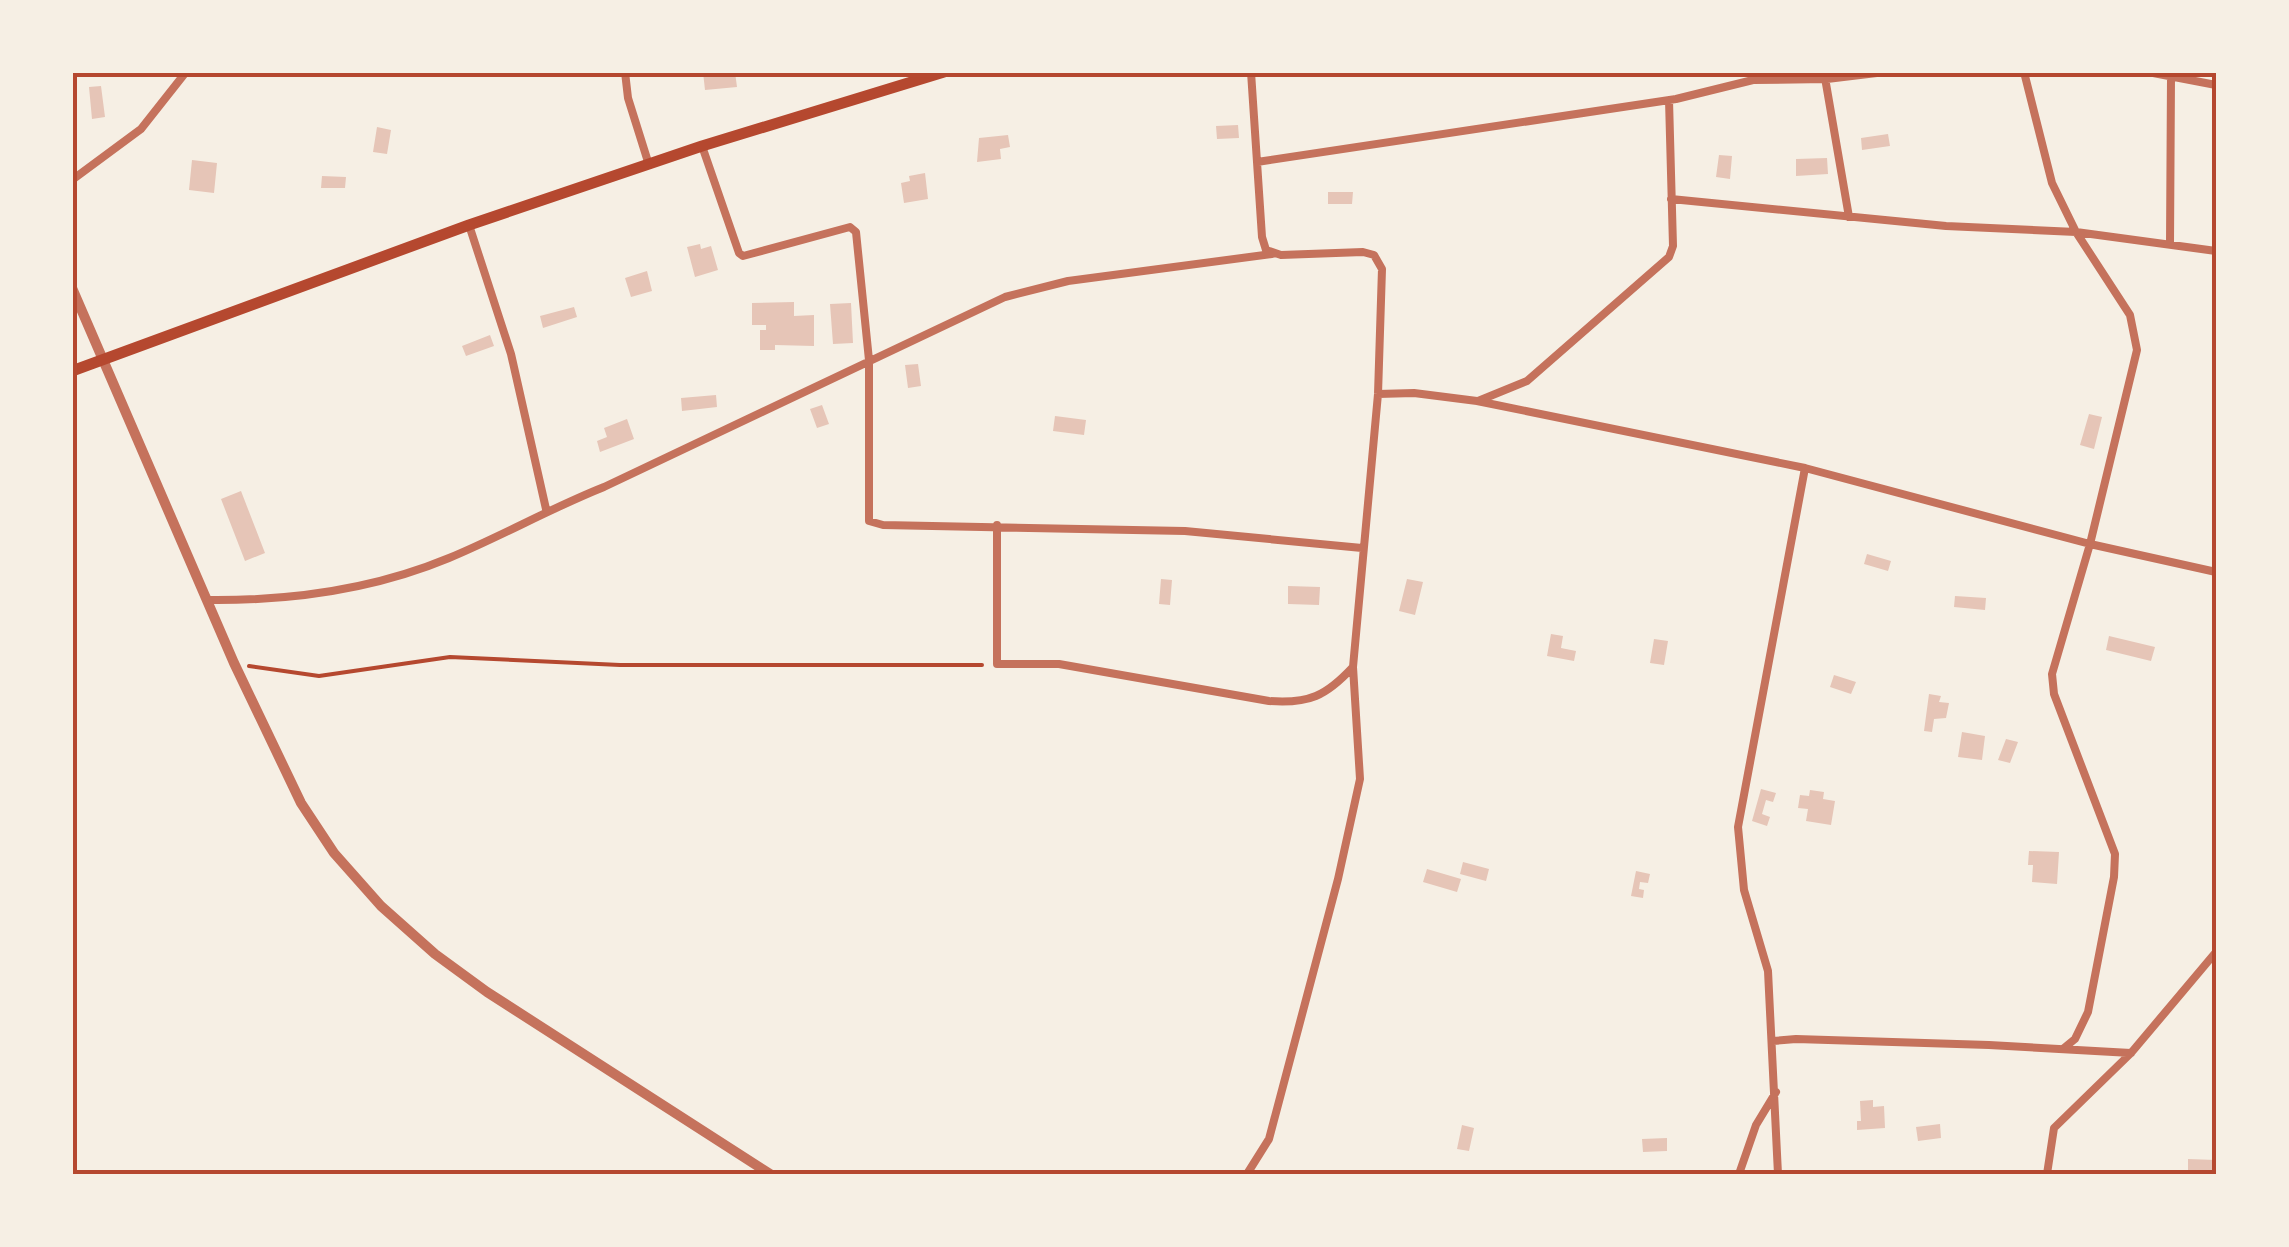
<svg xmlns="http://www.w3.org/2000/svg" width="2289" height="1247" font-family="Signika,sans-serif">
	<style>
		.building { fill: #e6c5b7 }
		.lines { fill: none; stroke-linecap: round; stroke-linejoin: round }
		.path { stroke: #b5482f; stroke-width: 4 }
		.minor { stroke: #c5725c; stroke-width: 8 }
		.tertiary { stroke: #c5725c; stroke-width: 10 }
		.secondary { stroke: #b5482f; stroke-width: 11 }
		.neatline { fill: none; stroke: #b5482f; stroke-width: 4 }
	</style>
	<rect width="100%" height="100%" fill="#f6efe4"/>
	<!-- building -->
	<path class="building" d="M703 72H735L737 87 705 90Z
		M101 86 105 117 92 119 89 87Z
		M1238 125 1239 138 1217 139 1216 126Z
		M377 127 391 130 387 154 373 152Z
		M1888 134 1890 146 1862 150 1861 138Z
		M1008 135 1010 147 1000 149 1001 159 977 162 979 138Z
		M1719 155 1732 156 1730 179 1716 177Z
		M1827 158 1828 174 1796 176V159Z
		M192 160 217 163 214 193 189 190Z
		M925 173 928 199 904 203 901 183 910 181 909 176Z
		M322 176 346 177 345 188H321Z
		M1328 192H1353L1352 204H1328Z
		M700 244 701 249 711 246 718 270 695 277 687 247Z
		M647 271 652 291 631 297 625 278Z
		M794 302V316L814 315V346L775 345V350H760V330H766V325H752V303Z
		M851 303 853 343 833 344 830 304Z
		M574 307 577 317 543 328 540 316Z
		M490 335 494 346 466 356 462 346Z
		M918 364 921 386 908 388 905 365Z
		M716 395 717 407 682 411 681 398Z
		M822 405 829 424 817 428 810 409Z
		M2089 414 2102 417 2094 449 2080 445Z
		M1055 416 1086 420 1084 435 1053 431Z
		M627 419 634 439 600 452 597 441 607 437 604 428Z
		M241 491 265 553 245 561 221 499Z
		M1867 554 1891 561 1888 571 1864 564Z
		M1161 579 1172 580 1170 605 1159 604Z
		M1407 579 1423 582 1415 615 1399 611Z
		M1288 586 1320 587 1319 605 1288 604Z
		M1955 596 1986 598 1985 610 1954 607Z
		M1551 634 1563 636 1561 648 1576 651 1574 661 1547 656Z
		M2109 636 2155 647 2151 661 2106 650Z
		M1654 639 1668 641 1664 665 1650 663Z
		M1834 675 1856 682 1851 694 1830 687Z
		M1929 694 1941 696 1939 702 1949 703 1946 718 1934 719 1932 732 1924 731Z
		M1962 732 1985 736 1982 760 1958 757Z
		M2006 739 2018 742 2010 763 1998 760Z
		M1761 789 1776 793 1773 802 1766 800 1762 814 1770 817 1767 826 1752 821Z
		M1810 790 1824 792 1823 799 1835 801 1831 825 1806 821 1808 809 1798 808 1800 795 1809 796Z
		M2029 851 2059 852 2057 884 2032 882 2033 865H2028Z
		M1463 862 1489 869 1486 881 1460 874Z
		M1427 869 1461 879 1457 892 1423 882Z
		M1636 871 1650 874 1648 883 1640 882 1639 889 1644 890 1643 898 1631 896Z
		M1873 1100V1107L1884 1106 1885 1128 1857 1130V1121H1861L1860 1101Z
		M1940 1124 1941 1138 1918 1141 1916 1127Z
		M1462 1125 1474 1128 1469 1151 1457 1149Z
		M1667 1138V1151L1643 1152 1642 1139Z
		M2188 1159 2216 1160V1174L2188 1173Z"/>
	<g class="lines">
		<!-- path -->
		<path class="path" d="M249 666 319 676 450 657 620 665H982"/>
		<!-- minor -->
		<path class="minor" d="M625 72 628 98 649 165
			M1824 72 1849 217
			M2024 72 2052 183 2076 232 2130 315 2137 350 2090 544 2052 674 2054 694 2115 854 2114 877 2088 1012 2075 1039 2064 1048
			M2148 72 2216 85
			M702 146 739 253 743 256 850 227 856 232 869 360V521L883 525 1185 531 1362 548
			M1257 162 1676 99 1753 80 1827 79 1885 72
			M72 180 141 129 186 72
			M1671 199 1946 226 2076 232 2216 251
			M469 225 511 354 546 509
			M2170 243 2171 77
			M1378 394 1414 393 1477 401 1805 468 2090 544 2216 572
			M1478 401 1527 381 1669 257 1673 246 1669 100
			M997 525V664H1059L1269 701C1309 704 1326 696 1353 667L1378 394 1382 269 1374 255 1363 252 1281 255 1266 250 1262 237 1251 72
			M207 600C290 601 372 590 449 558 502 536 551 508 604 487L1005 297 1068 281 1272 254
			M1773 1041 1796 1039 1989 1045 2131 1053
			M1247 1174 1269 1139 1338 879 1360 779 1353 667
			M1739 1174 1756 1125 1776 1092
			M1778 1174 1768 971 1744 890 1738 827 1805 468
			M2047 1174 2054 1128 2131 1053 2216 952"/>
		<!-- tertiary -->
		<path class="tertiary" d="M72 288 234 663 301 803 334 853 381 906 435 954 487 992 770 1174"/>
		<!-- secondary -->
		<path class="secondary" d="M72 371 469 225 702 146 944 72"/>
	</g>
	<!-- border -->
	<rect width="2289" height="1247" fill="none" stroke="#f6efe4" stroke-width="150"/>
	<rect x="75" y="75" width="2139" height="1097" class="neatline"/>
</svg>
